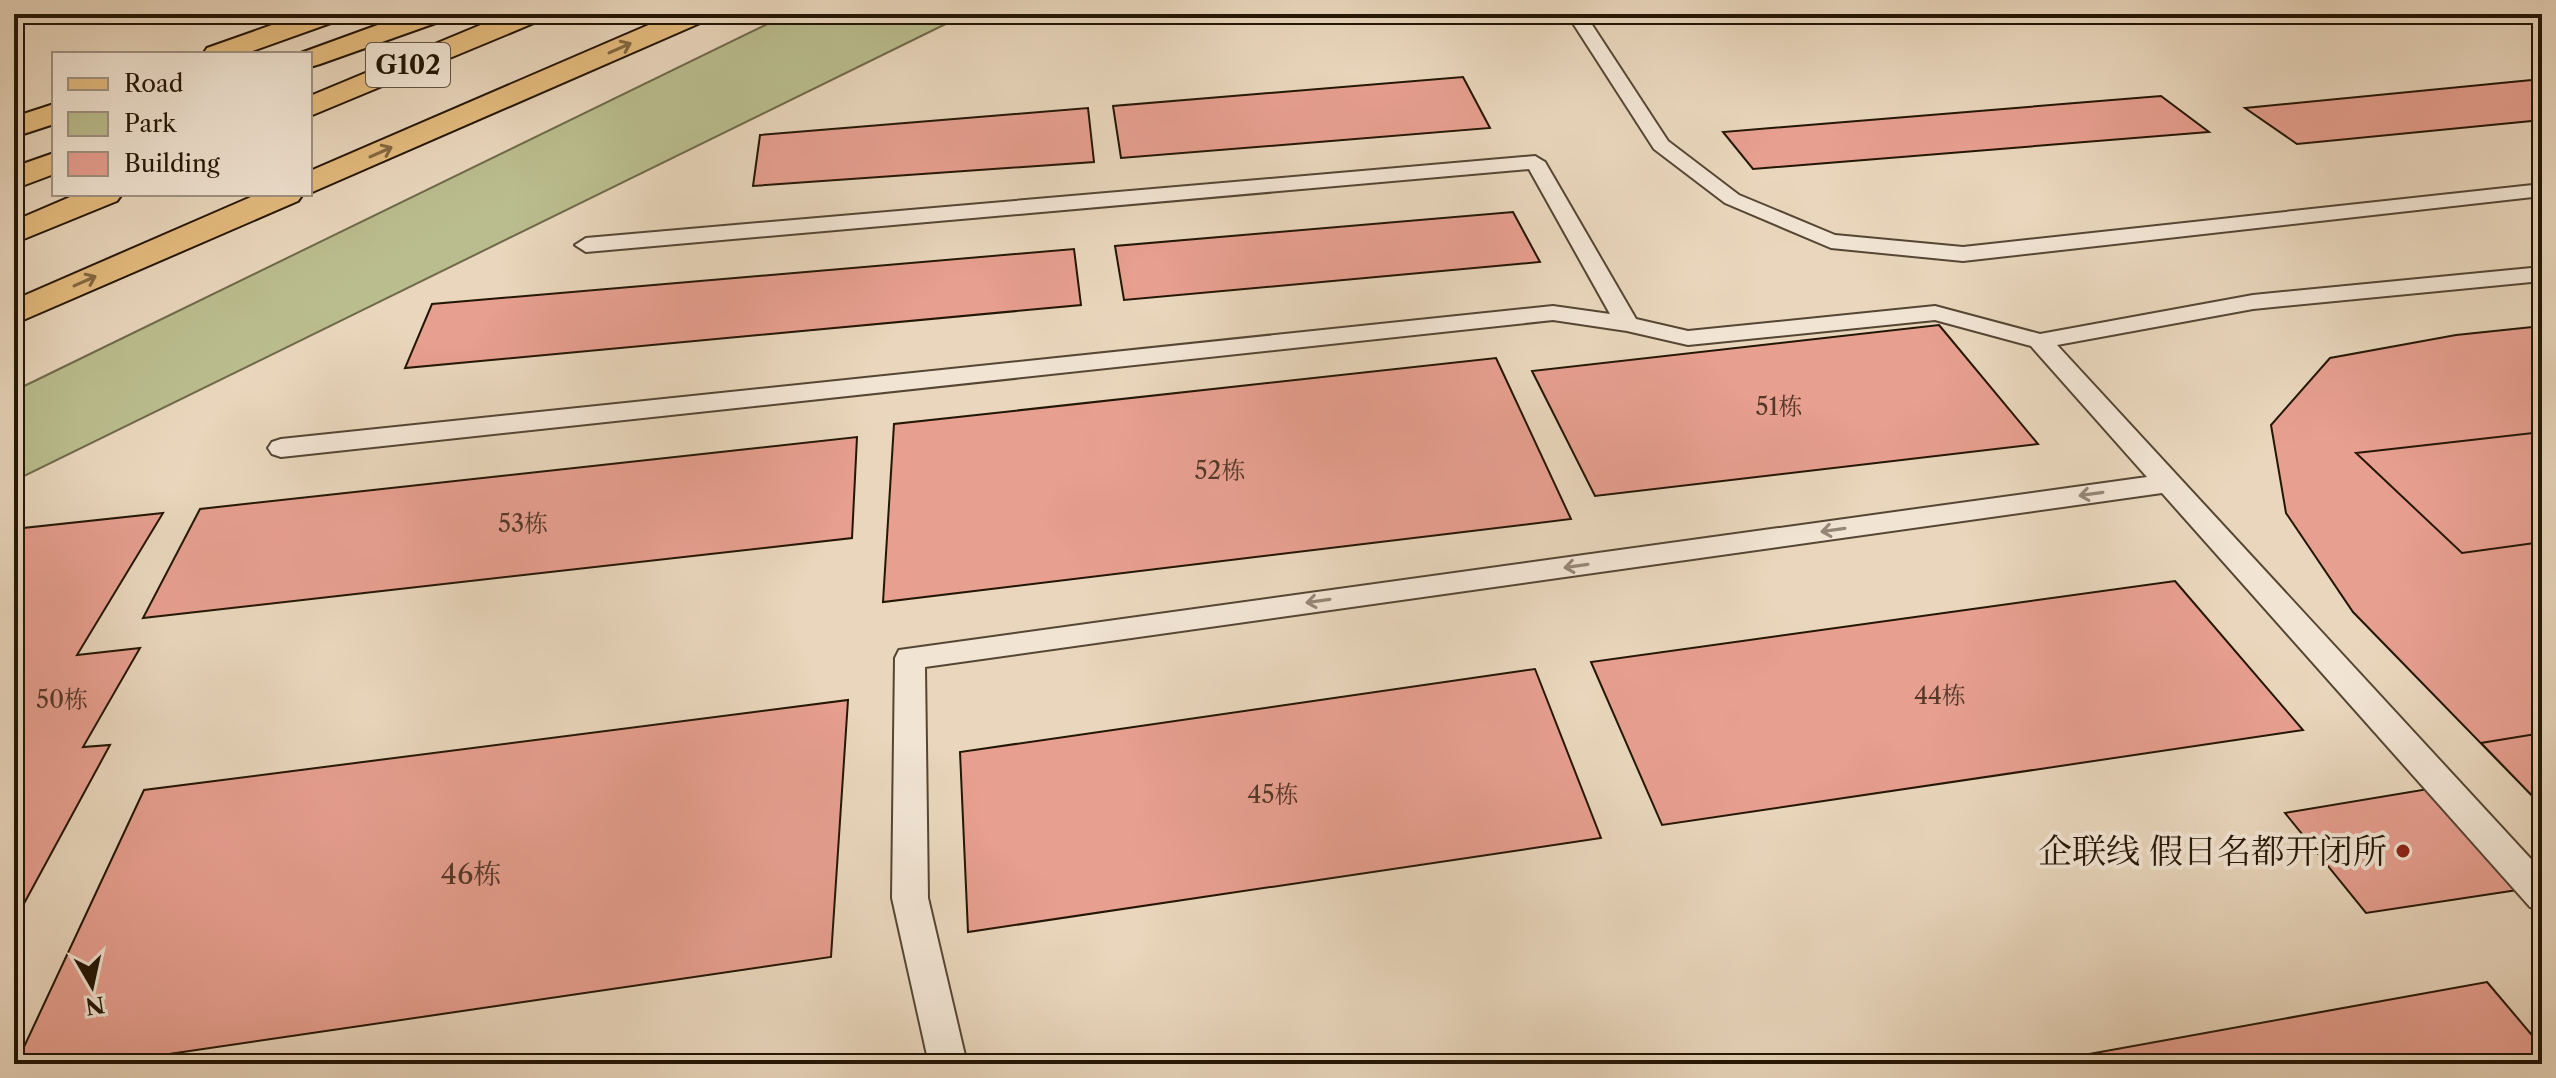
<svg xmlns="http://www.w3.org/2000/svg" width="2556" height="1078" font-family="'Libre Caslon Text','Noto Serif SC',serif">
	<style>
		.green { fill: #babd8e; stroke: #6f6a4a; stroke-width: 2 }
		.building { fill: #e79f90; stroke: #241605; stroke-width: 2 }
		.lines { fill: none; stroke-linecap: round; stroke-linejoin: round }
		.service-casing { stroke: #554633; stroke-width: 4 }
		.primary-casing { stroke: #241605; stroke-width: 4 }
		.trunk-casing { stroke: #241605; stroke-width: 4 }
		.service { fill: #f1e4d3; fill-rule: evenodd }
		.primary { fill: #e4bb7e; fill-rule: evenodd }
		.trunk { fill: #e4bb7e; fill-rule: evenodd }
		.oneway { stroke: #846842 }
		.oneway2 { stroke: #958776 }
		.poi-dot { fill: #8f2418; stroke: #f1e4d3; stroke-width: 3 }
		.labels { text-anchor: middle; stroke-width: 8; stroke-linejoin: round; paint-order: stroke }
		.number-label { font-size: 24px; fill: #553828 }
		.shield { fill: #f1e4d3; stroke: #625443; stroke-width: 2 }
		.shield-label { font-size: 26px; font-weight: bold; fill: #241605 }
		.near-number-label { font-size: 28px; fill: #553828 }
		.near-poi-label { font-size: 34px; fill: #241605; stroke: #f1e4d3; text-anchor: end }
	</style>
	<rect width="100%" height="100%" fill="#e9d6bc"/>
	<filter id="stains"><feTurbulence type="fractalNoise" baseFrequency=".0025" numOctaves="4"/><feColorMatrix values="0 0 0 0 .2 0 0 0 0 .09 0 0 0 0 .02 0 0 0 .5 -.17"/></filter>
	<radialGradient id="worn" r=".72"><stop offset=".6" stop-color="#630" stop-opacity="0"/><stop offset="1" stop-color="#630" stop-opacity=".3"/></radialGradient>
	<!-- green -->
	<path class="green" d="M788 14H966L14 481V391Z"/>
	<!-- building -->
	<path class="building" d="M1463 77 1490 128 1121 158 1113 106Z
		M2542 79V120L2297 144 2245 108Z
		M2161 96 2209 132 1753 169 1723 132Z
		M1088 108 1094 162 753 186 760 135Z
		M1513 212 1540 262 1124 300 1115 246Z
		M1074 249 1081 305 405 368 432 304Z
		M1939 325 2038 444 1595 496 1532 371Z
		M2542 326V806L2353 612 2286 513 2271 425 2330 358 2456 335Z
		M1496 358 1571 519 883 602 894 424Z
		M2542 432V542L2462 553 2356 453Z
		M857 437 852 538 143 618 200 509Z
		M163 513 77 655 140 648 83 747 110 745 14 922V529Z
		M2175 581 2303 730 1662 825 1591 662Z
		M1535 669 1601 838 968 932 960 752Z
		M848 700 831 957 101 1064H16L144 790Z
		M2542 733V806L2481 743Z
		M2434 788 2524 889 2366 913 2285 813Z
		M2487 982 2542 1047V1064H2034Z"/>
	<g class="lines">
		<!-- service casing -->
		<g class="service-casing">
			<path id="service" d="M1567 14H1585L1668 141 1739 195 1835 235 1963 247 2542 184V196L1963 261 1831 248 1725 203 1654 149Z
				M1535 156 1545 162 1636 319 1688 331 1935 306 2040 334 2253 295 2542 267V281L2253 309 2057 345 2542 871V912L2530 907 2162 493 925 667 928 898 967 1064H929L892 898 895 658 899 650 2147 477 2031 346 1935 320 1688 345 1627 331 1553 320 281 457 272 454 268 448 272 442 281 439 1553 306 1610 314 1529 169 586 252 575 245 586 238Z"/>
		</g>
		<!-- primary casing -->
		<g class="primary-casing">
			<path id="primary" d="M303 14H343L339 20 244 54H203L207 48Z
				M674 14H711L707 20 310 193V171Z
				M258 194H303L298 201 14 324V300Z"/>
		</g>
		<!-- trunk casing -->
		<g class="trunk-casing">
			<path id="trunk" d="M408 14H448L444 20 320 64 310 67V54H298Z
				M507 14H545L541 20 310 116V96Z
				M54 104V124L14 137V117Z
				M54 153V174L14 189V167Z
				M77 194H122L117 201 14 243V221Z"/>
		</g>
		<!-- service -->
		<use href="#service" class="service"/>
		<!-- primary -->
		<use href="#primary" class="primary"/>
		<!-- trunk -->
		<use href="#trunk" class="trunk"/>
	</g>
	<!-- one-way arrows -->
	<defs><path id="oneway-shaft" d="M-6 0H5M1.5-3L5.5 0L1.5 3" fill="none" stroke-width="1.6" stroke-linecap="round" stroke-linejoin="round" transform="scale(2)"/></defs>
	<g class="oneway">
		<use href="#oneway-shaft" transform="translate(620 48) rotate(-24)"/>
		<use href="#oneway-shaft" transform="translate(381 152) rotate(-24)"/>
		<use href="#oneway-shaft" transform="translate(85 281) rotate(-24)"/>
	</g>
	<g class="oneway2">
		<use href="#oneway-shaft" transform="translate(2091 494) rotate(172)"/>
		<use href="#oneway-shaft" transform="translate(1833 530) rotate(172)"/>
		<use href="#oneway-shaft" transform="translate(1576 566) rotate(172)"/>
		<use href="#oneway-shaft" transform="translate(1318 601) rotate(172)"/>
	</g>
	<!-- markers -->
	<circle class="poi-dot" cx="2403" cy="851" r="8"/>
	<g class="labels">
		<!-- number labels -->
		<g class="number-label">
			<text x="1779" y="415">51栋</text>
			<text x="1220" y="479">52栋</text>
			<text x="523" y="532">53栋</text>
			<text x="1940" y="704">44栋</text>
			<text x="62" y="708">50栋</text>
			<text x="1273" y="803">45栋</text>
		</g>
		<!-- shield labels -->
		<rect class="shield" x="366" y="43" width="84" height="44" rx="6"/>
		<g class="shield-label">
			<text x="408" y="74">G102</text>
		</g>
		<!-- near-number labels -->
		<g class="near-number-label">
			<text x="471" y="884">46栋</text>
		</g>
		<!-- near-poi labels -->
		<g class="near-poi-label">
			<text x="2387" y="863">企联线 假日名都开闭所</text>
		</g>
	</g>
	<!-- margin -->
	<rect width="2556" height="1078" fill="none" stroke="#e9d6bc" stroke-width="48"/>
	<rect x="16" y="16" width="2524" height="1046" fill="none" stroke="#241605" stroke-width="4"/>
	<rect x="24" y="24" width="2508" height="1030" fill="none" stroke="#241605" stroke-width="2"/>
	<!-- legend -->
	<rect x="52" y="52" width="260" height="144" fill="#f1e4d3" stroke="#9f9281" stroke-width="2"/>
	<rect x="68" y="78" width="40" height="12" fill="#e4bb7e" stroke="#9f9281" stroke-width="2"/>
	<text x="124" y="92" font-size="24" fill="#241605">Road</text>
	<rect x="68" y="112" width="40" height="24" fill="#babd8e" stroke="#9f9281" stroke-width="2"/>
	<text x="124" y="132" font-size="24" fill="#241605">Park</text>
	<rect x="68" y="152" width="40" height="24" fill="#e79f90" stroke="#9f9281" stroke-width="2"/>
	<text x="124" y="172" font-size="24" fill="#241605">Building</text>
	<!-- north arrow -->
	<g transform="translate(92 986) rotate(171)" stroke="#f1e4d3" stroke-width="6" paint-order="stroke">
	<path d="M0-6L14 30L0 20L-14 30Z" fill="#241605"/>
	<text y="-12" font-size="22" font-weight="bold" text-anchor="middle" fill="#241605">N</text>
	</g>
	<rect width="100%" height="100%" filter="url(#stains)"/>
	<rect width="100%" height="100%" fill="url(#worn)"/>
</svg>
